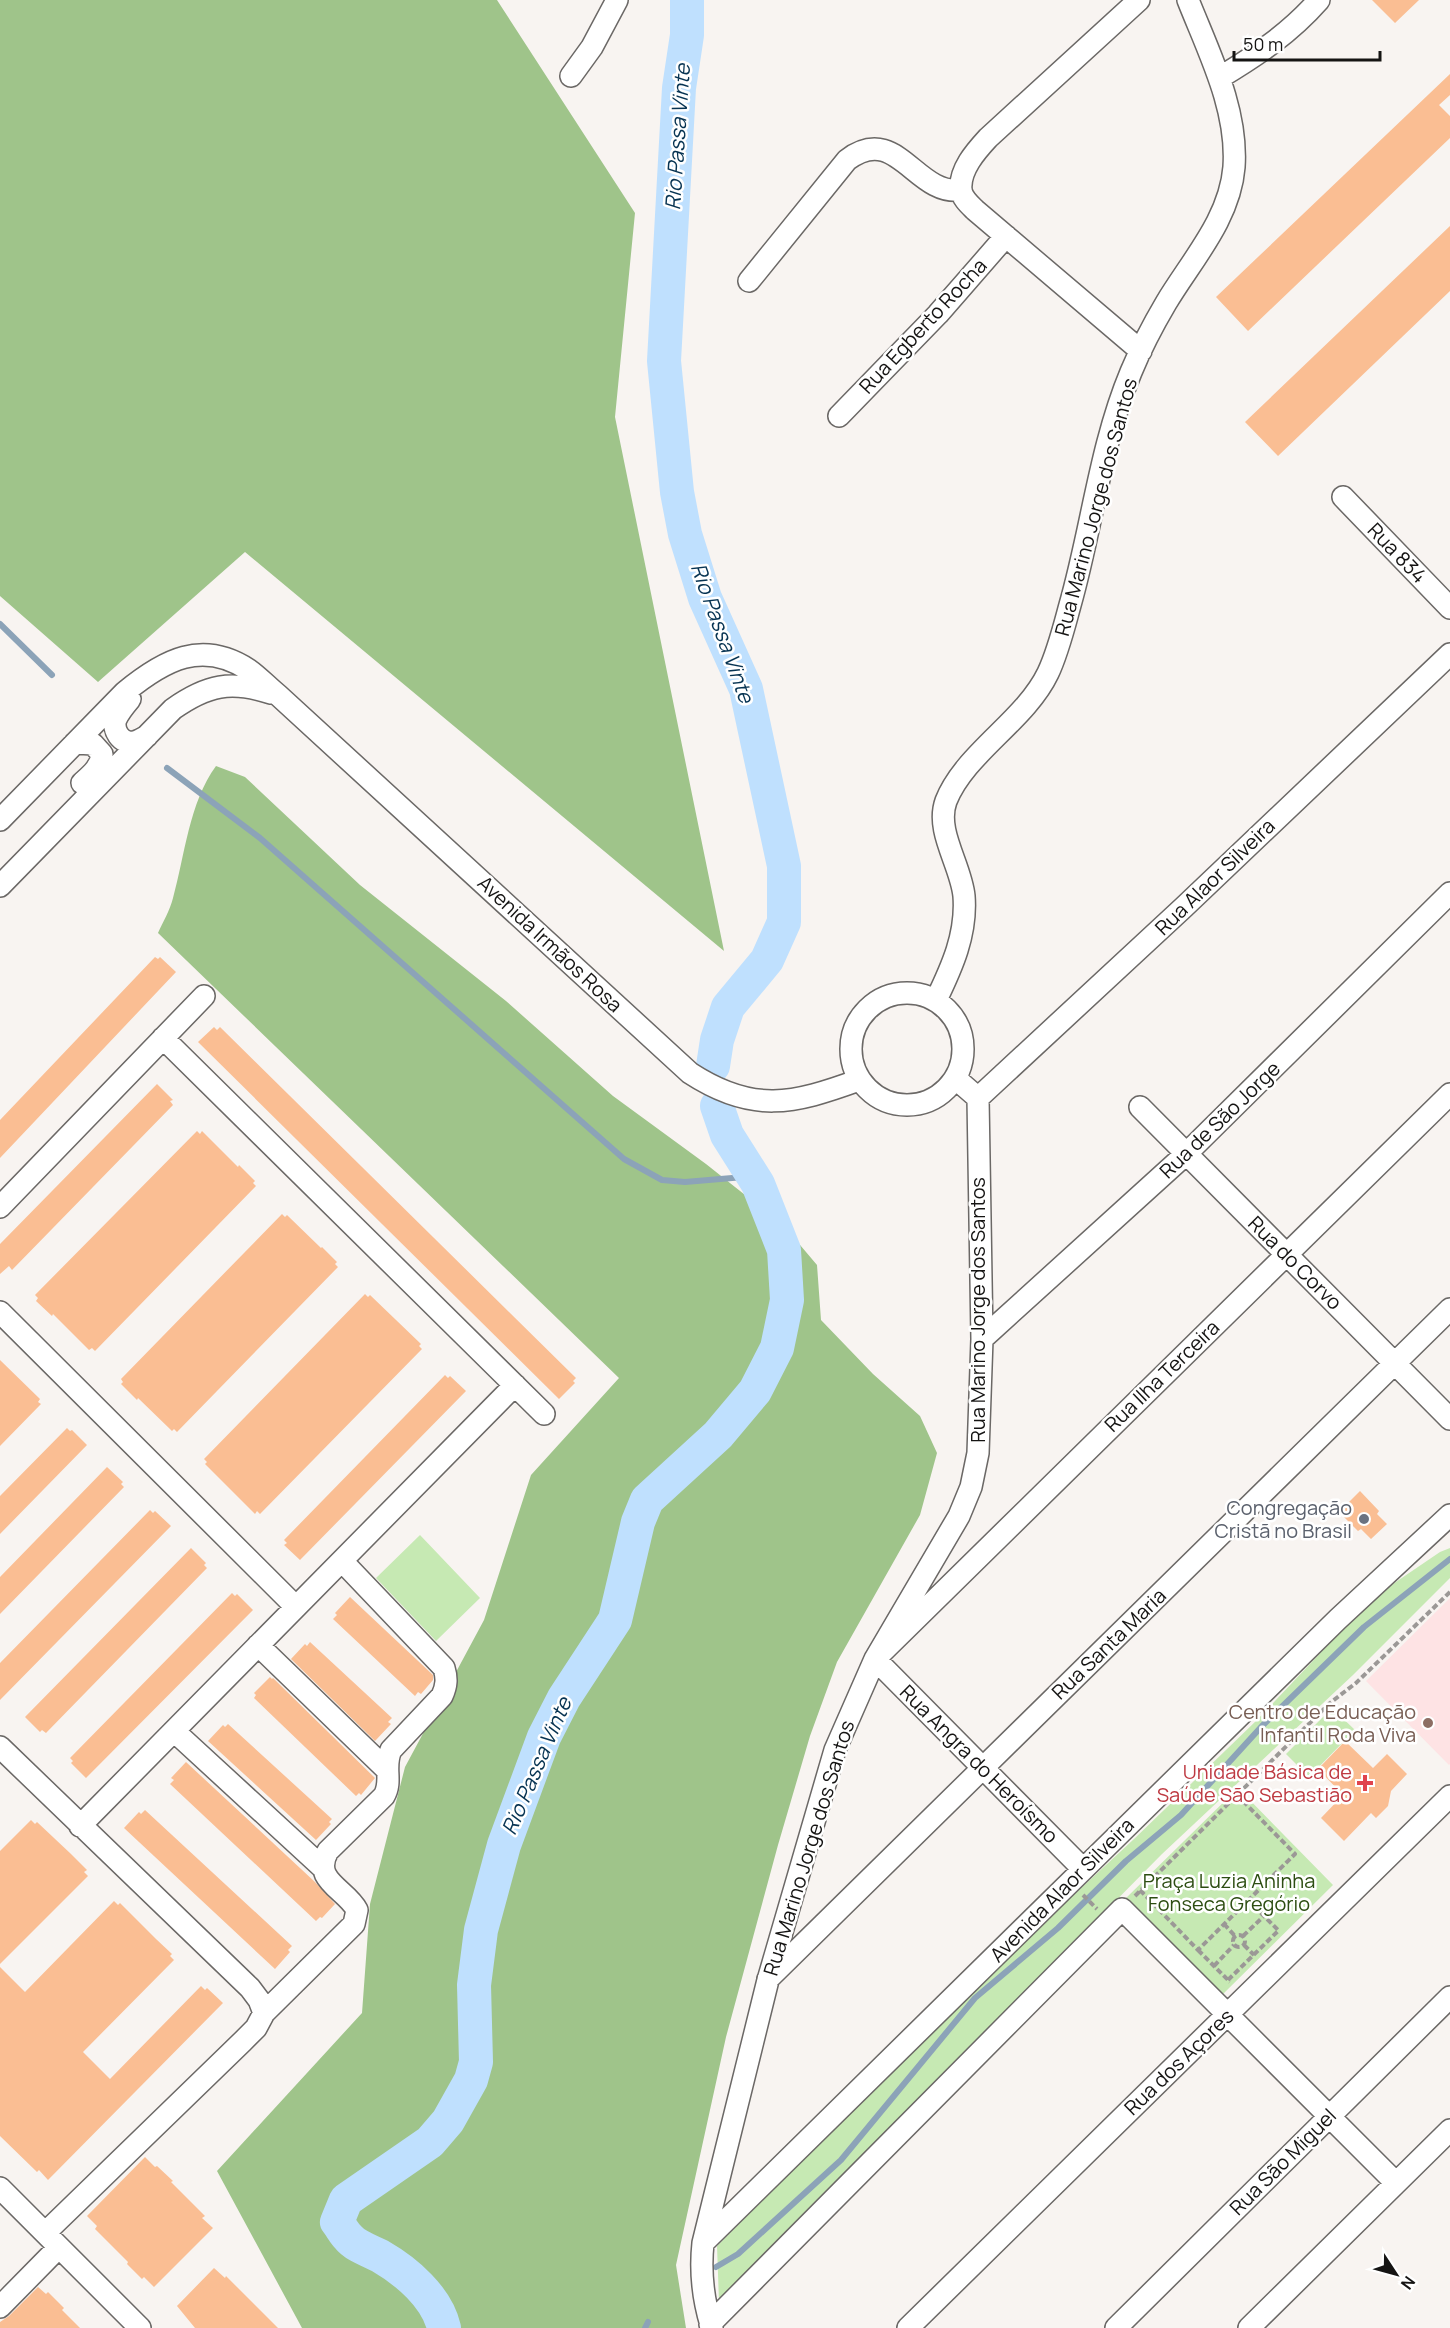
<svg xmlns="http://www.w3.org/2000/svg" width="1450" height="2328" font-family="Manrope,sans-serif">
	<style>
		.education { fill: #fee3e4 }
		.green { fill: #c6e9b3 }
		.forest { fill: #9fc48a }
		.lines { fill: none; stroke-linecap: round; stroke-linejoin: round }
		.stream { stroke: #8ca3b8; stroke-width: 6 }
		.river { stroke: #bfe0fe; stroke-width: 34 }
		.building { fill: #fabe93 }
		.minor-casing { stroke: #6b6866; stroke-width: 24 }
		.path { stroke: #9b9896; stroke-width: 4; stroke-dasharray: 6 3; stroke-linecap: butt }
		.minor { stroke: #fff; stroke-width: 21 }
		.worship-dot { fill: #6b7280; stroke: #fff; stroke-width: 2 }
		.education-dot { fill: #8d6e63; stroke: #fff; stroke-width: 2 }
		.health-dot { fill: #e0444e; stroke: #fff; stroke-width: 2 }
		.labels { text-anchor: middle; stroke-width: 5; stroke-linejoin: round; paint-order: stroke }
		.street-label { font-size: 20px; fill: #151413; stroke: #fff }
		.worship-label { font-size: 20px; fill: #5b616d; stroke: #fff; text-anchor: end }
		.education-label { font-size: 20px; fill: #785e54; stroke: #fff; text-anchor: end }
		.health-label { font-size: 20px; fill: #be3a42; stroke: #fff; text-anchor: end }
		.park-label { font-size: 20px; fill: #2c4d11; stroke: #fff }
		.water-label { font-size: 21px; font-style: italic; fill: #063352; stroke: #fff }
	</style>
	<rect width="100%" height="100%" fill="#f8f4f1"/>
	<!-- education -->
	<path class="education" d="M1450 1598V1764L1449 1765 1366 1681Z"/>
	<!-- green -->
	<path class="green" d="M420 1535 480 1598 436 1641 376 1578Z
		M1450 1548V1578L1353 1675 1162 1854 719 2302 717 2246 954 2006 1134 1839 1257 1720 1360 1611 1390 1586 1440 1552Z
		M1332 1708 1355 1730 1309 1777 1286 1754Z
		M1238 1788 1333 1885 1220 1997 1125 1899Z"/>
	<!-- forest -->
	<path class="forest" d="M0 0H497L635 213 615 417 724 951 245 552 98 682 0 596Z
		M216 766 245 777 360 885 506 1001 613 1096 706 1164 784 1226 817 1265 821 1320 873 1374 920 1416 937 1453 920 1515 837 1662 810 1736 778 1845 726 2037 676 2265 686 2328H302L217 2171 362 2013 370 1904 405 1767 484 1620 531 1475 619 1378 158 933C163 922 170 910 173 898 185 855 189 803 216 766Z"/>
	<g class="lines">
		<!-- stream -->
		<path class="stream" d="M0 624 52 675
			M167 768 260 838 624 1159 662 1180 685 1182 744 1177 758 1184
			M716 2267 738 2254 841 2160 975 1998 1058 1928 1126 1861 1181 1815 1262 1726 1364 1627 1450 1559
			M645 2328 648 2322"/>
		<!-- river -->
		<path class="river" d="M687 0V35L679 88 664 361 677 492 685 534 705 598 746 689 784 866V922L767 960 728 1007 717 1040 713 1066
			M444 2328C437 2297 406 2271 380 2256 370 2251 355 2246 348 2237 344 2233 341 2227 337 2222L346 2200 430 2142 448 2121 471 2080 476 2062 474 1985 481 1930 504 1845 544 1737 564 1698 615 1620 638 1522 647 1500 718 1435 755 1391 777 1348 787 1300 784 1250 758 1184 727 1135 717 1106"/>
	</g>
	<!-- building -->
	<path class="building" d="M1372 0H1419L1395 23Z
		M1450 74V95L1439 105 1450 116V138L1248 331 1216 297Z
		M1450 226V291L1278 456 1245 422Z
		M155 957 158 959 160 957 176 972 0 1158V1120Z
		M214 1027 217 1030 220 1027 576 1378 573 1381 575 1383 559 1399 198 1042Z
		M157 1084 173 1100 170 1101 173 1105 12 1270 9 1266 0 1274V1244Z
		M197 1131 200 1134 202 1131 238 1167 239 1165 255 1181 253 1183 256 1186 95 1351 92 1348 89 1350 53 1314 52 1316 36 1301 38 1298 35 1295Z
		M282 1214 285 1217 287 1215 321 1248 322 1247 337 1262 335 1264 338 1267 177 1432 174 1429 172 1431 138 1398 137 1400 121 1384 123 1382 121 1379Z
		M365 1294 368 1297 370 1295 421 1344 419 1346 422 1349 260 1514 257 1511 255 1514 205 1464 207 1462 204 1459Z
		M0 1360 40 1399 38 1402 41 1404 0 1446Z
		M445 1375 448 1378 450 1376 466 1391 300 1560 284 1545 287 1543 284 1540Z
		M67 1428 70 1431 72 1430 87 1445 0 1534V1496Z
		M107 1467 123 1482 121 1484 124 1487 0 1614V1577Z
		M1360 1491 1379 1511 1377 1514 1387 1524 1371 1539 1361 1529 1358 1531 1339 1512Z
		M150 1510 153 1513 155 1511 171 1526 0 1700V1663Z
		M191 1548 206 1563 204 1565 207 1568 46 1733 42 1730 40 1732 25 1717Z
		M232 1593 235 1596 237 1594 253 1610 86 1778 71 1763 73 1761 70 1758Z
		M350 1597 433 1675V1680L421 1694 418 1692 415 1696 333 1619 337 1615 335 1613Z
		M310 1642 392 1718 388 1722 391 1724 375 1741 291 1659 305 1644 307 1646Z
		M270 1677 272 1679 273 1678 375 1778 361 1795 359 1793 356 1796 254 1698 256 1695 254 1693Z
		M228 1724 332 1819 329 1822 331 1824 316 1840 208 1741 223 1725 225 1727Z
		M1345 1741 1373 1768 1387 1754 1407 1774 1391 1791 1388 1806 1376 1818 1371 1813 1344 1841 1321 1818 1343 1795 1318 1769Z
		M186 1762 315 1882 335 1904 322 1918 320 1917 316 1921 170 1784 174 1780 171 1778Z
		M145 1810 292 1946 288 1950 290 1952 275 1969 124 1828 139 1812 141 1814Z
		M31 1820 35 1824 37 1822 71 1854 87 1870 84 1872 88 1876 0 1964V1851Z
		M114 1901 118 1905 120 1903 156 1939 172 1954 170 1956 174 1960 83 2052 110 2079 201 1986 205 1990 207 1988 223 2003 48 2180 39 2170 37 2172 0 2136V1967L25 1992Z
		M145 2157 155 2167 157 2166 173 2181 171 2182 205 2216 202 2218 213 2228 154 2287 144 2277 142 2279 127 2264 128 2262 95 2229 97 2226 87 2216Z
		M214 2268 225 2278 226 2276 278 2328H195L177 2306Z
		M38 2287 46 2294 48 2292 64 2308 62 2310 80 2328H0V2322L9 2316Z"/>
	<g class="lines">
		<!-- minor casing -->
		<g class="minor-casing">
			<path id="minor" d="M1139 0 988 138C976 151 959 170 961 190 962 198 970 205 975 210L1141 351
				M571 76 592 47 617 0
				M1219 78C1257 55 1289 34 1319 0
				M749 281 847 160C897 122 915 196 961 190
				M839 416 938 314 1006 236
				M1343 497 1450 608
				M130 699C125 705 119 712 116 719 112 730 121 744 133 742 137 742 143 738 147 736
				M75 743 93 744 102 754C101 767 91 775 82 783
				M0 820 125 692C164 660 202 639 249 670 259 677 268 687 278 695L690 1073C753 1114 793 1104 859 1080
				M0 886 173 709C207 685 231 680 271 693
				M851 1049a56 56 0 1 1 112 0a56 56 0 1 1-112 0Z
				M936 1000C952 967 967 934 964 896 961 865 935 831 946 801 965 753 1025 721 1048 673 1058 652 1064 627 1070 605 1092 528 1100 446 1131 372 1141 348 1153 325 1166 303 1191 261 1230 219 1234 167 1238 109 1209 53 1188 0
				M163 1038 544 1414
				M978 1098 1184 907 1450 654
				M1140 1107 1450 1419
				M0 1207 204 996
				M0 1312 296 1607
				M982 1339 1186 1154 1450 893
				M258 1645 386 1769
				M174 1731 323 1868
				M0 1747 250 1988 259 2000 264 2013 256 2028 242 2042 45 2233
				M80 1826 515 1385
				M1083 1869 875 1659 1450 1094
				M768 1979 1450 1309
				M264 2013 354 1924 357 1910C346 1889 311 1880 328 1851L384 1796C393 1781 383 1767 391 1750L442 1696C447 1685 447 1678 444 1668L342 1561
				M0 2188 140 2328
				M704 2242 1338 1619 1450 1515
				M0 2307 59 2247
				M710 2324 1122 1909 1396 2183
				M712 2328C703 2300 700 2271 703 2243L768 1980 835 1750 875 1659 959 1516 971 1487 978 1453 982 1339 978 1098 955 1078
				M908 2328 1450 1796
				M1116 2328 1450 1997
				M1249 2328 1450 2130"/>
		</g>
		<!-- path -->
		<path class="path" d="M1140 1890 1198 1950 1295 1854 1237 1795
			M1083 1895 1097 1909
			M1135 1896 1330 1703 1356 1683 1450 1592
			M1248 1900 1279 1931
			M1224 1924 1235 1936
			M1233 1941a6 6 0 1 1 12 0a6 6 0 1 1-12 0Z
			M1243 1936 1264 1916
			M1244 1945 1254 1955
			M1198 1950 1230 1982
			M1214 1966 1234 1945
			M1228 1980 1278 1931"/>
		<!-- minor -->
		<use href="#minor" class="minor"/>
	</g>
	<!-- markers -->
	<circle class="worship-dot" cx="1364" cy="1519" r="6"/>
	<circle class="education-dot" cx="1428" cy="1723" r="6"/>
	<path class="health-dot" d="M1362 1774h6v6h6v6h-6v6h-6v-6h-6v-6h6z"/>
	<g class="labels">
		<!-- street labels -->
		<g class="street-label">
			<text transform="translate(923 326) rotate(-47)" y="7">Rua Egberto Rocha</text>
			<text transform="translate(1096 507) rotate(-75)" y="7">Rua Marino Jorge dos Santos</text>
			<text transform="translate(1397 553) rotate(46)" y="7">Rua 834</text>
			<text transform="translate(1215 877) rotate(-44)" y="7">Rua Alaor Silveira</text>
			<text transform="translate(550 944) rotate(43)" y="7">Avenida Irmãos Rosa</text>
			<text transform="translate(1220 1120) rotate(-44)" y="7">Rua de São Jorge</text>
			<text transform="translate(1295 1263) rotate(45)" y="7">Rua do Corvo</text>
			<text transform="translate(978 1310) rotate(-90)" y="7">Rua Marino Jorge dos Santos</text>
			<text transform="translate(1162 1376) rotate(-44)" y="7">Rua Ilha Terceira</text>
			<text transform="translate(1109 1644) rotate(-44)" y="7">Rua Santa Maria</text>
			<text transform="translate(979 1764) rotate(45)" y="7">Rua Angra do Heroísmo</text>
			<text transform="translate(809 1848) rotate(-73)" y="7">Rua Marino Jorge dos Santos</text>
			<text transform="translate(1062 1890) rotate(-45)" y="7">Avenida Alaor Silveira</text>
			<text transform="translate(1179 2062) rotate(-44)" y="7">Rua dos Açores</text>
			<text transform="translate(1283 2162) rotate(-45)" y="7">Rua São Miguel</text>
		</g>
		<!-- worship labels -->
		<g class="worship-label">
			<text x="1352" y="1515">Congregação<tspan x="1352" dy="23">Cristã no Brasil</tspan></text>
		</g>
		<!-- education labels -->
		<g class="education-label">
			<text x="1416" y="1719">Centro de Educação<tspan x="1416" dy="23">Infantil Roda Viva</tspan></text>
		</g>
		<!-- health labels -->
		<g class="health-label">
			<text x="1352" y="1779">Unidade Básica de<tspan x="1352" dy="23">Saúde São Sebastião</tspan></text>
		</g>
		<!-- park labels -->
		<g class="park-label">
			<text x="1229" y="1888">Praça Luzia Aninha<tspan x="1229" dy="23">Fonseca Gregório</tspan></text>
		</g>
		<!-- water labels -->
		<g class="water-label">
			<text transform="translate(678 137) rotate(-86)" y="7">Rio Passa Vinte</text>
			<text transform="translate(722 633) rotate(70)" y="7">Rio Passa Vinte</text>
			<text transform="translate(537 1766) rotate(-67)" y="7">Rio Passa Vinte</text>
		</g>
	</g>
	<!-- north arrow -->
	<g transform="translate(1396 2274) rotate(126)" stroke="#ffffff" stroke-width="4.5" paint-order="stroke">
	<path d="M0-4.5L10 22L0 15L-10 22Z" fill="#151413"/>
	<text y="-9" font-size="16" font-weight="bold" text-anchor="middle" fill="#151413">N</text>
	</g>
	<!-- scale -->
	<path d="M1234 51v9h146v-9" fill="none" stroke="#151413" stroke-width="3"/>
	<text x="1243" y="51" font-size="18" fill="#151413" stroke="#ffffff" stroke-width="4.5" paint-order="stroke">50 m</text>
</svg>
